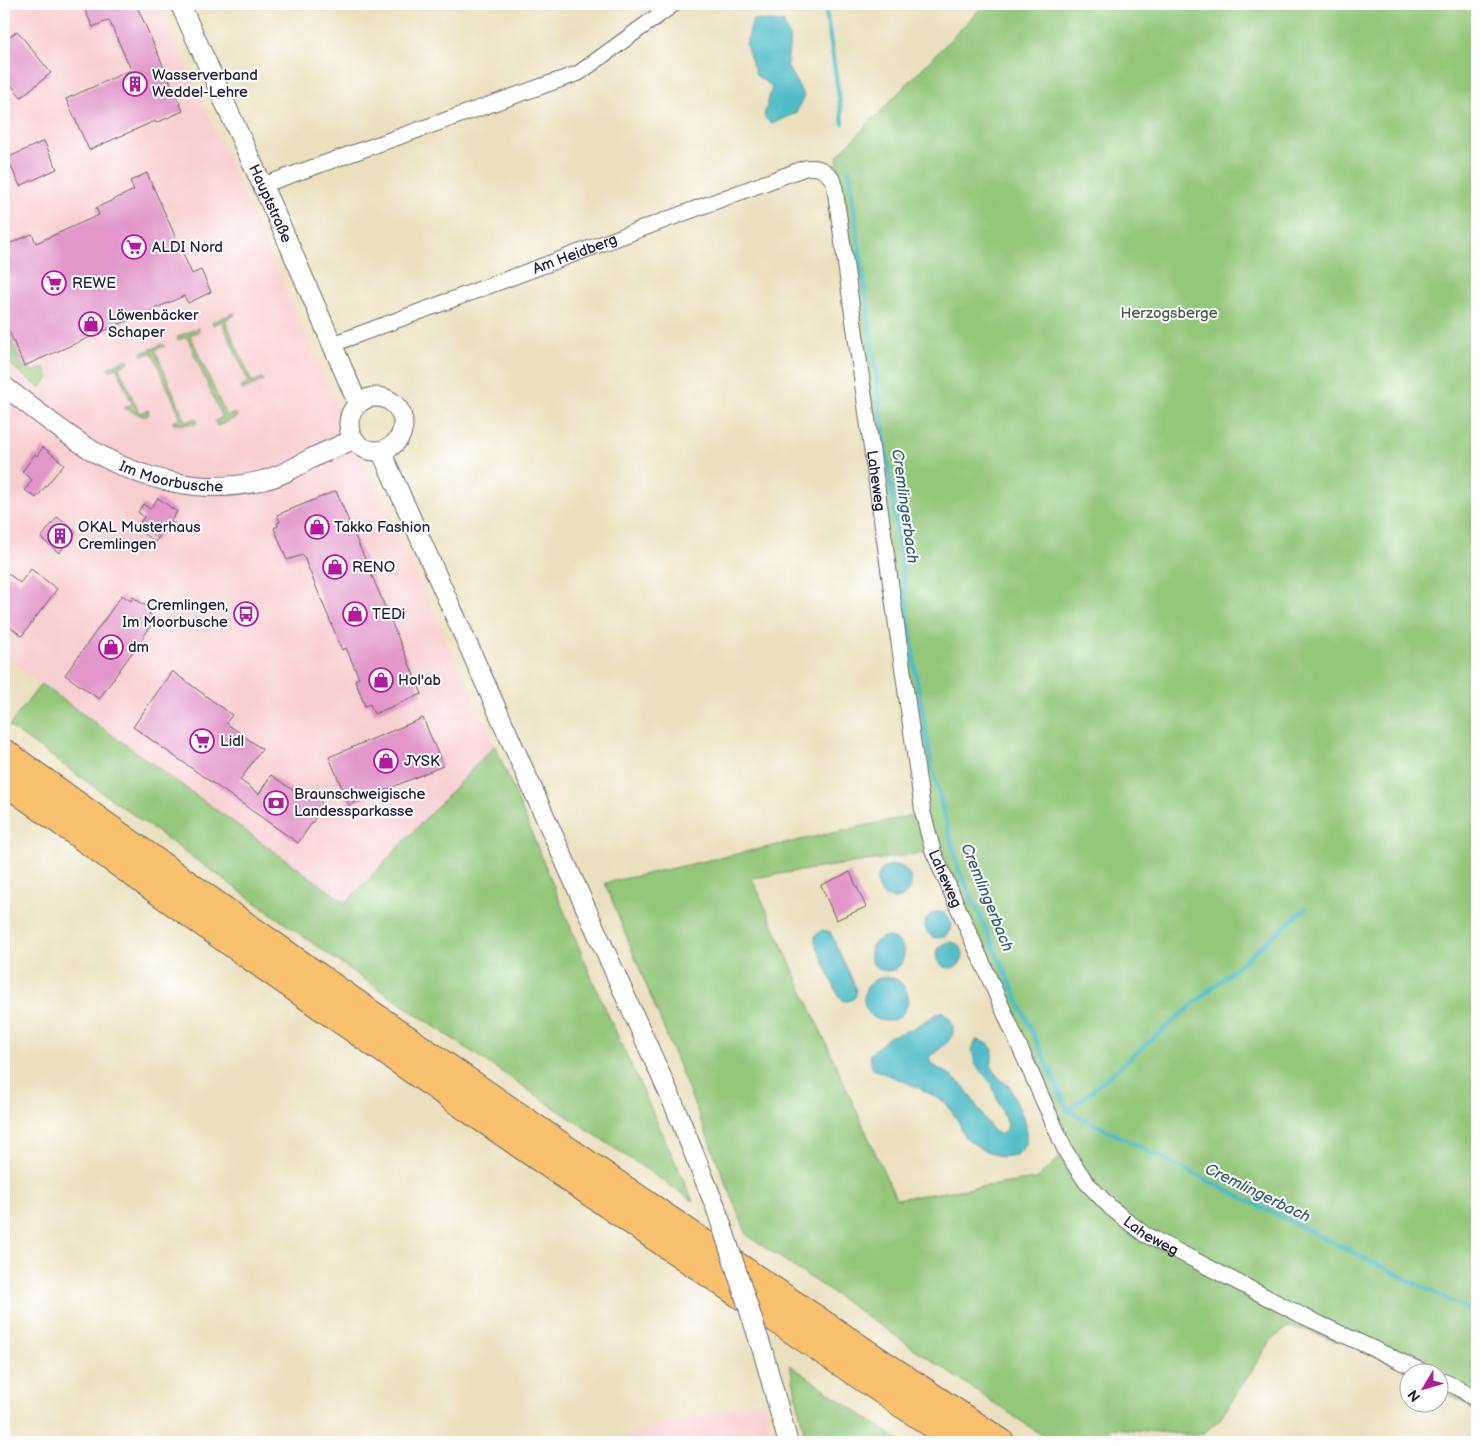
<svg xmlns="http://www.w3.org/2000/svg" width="1481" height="1446" font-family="'Balsamiq Sans',sans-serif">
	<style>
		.built { fill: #f7cfd0 }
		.green { fill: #93c779; stroke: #5a745a; fill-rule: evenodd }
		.water { fill: #4fbdc7; stroke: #387081 }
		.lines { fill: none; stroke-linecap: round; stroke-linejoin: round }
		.stream { stroke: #4fbdc7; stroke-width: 4.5 }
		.building { fill: #e297c8 }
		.minor-casing { stroke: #686468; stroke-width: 17 }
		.tertiary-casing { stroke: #686468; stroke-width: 21 }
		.motorway-casing { stroke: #686468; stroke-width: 28 }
		.minor { stroke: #fff; stroke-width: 15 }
		.tertiary { stroke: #fff; stroke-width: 19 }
		.motorway { stroke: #f7c06c; stroke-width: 26 }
		.tertiary-bridge-casing { stroke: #686468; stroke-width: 21; stroke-linecap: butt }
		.tertiary-bridge { stroke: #fff; stroke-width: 19 }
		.labels { text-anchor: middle; stroke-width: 4; stroke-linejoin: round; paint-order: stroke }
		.poi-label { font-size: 15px; fill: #22223b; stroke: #fff; text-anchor: start }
		.street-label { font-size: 15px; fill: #22223b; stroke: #fff }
		.park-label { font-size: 15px; fill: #4a5c51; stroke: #fff }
		.water-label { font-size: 16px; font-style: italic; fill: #346073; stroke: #fff }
	</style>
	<rect width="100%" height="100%" fill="#fff"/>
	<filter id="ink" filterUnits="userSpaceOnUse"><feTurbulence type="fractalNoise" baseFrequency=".02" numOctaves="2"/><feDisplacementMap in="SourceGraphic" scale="10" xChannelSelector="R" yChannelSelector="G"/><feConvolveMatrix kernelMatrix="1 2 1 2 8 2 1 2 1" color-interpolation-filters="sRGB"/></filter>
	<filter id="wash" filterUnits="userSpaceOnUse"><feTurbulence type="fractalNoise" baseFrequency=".0096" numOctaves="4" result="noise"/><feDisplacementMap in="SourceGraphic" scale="20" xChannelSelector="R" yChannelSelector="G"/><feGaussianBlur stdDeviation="1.12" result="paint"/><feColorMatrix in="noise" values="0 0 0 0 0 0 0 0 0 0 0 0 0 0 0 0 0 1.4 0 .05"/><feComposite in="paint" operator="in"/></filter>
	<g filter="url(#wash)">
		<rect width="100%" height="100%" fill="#eae0bd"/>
		<!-- built -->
		<path class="built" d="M4 4H159L341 412 495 745 346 903 41 684 4 655Z
			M764 1400 773 1442H609L612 1438Z"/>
		<!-- green -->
		<path class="green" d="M985 4H1477V1416L1464 1402 1439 1389 1438 1374 1410 1373 1353 1343 1337 1342 1307 1330 1289 1327 1272 1339 1220 1419 1204 1433 1194 1435 1112 1428 1104 1436 1102 1442H1055L1046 1438 747 1235 605 883 923 813 837 156ZM933 851 1065 1153 1036 1179 896 1199 752 878Z
			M234 313 235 315 225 320 252 382 262 378 264 380 242 390 241 387 249 383 224 326 222 321 213 325 212 322Z
			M4 324 23 368 29 365 32 372 44 367 49 378 40 388 4 360Z
			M198 328 199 331 190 335 226 416 235 413 237 417 217 426 215 421 222 418 187 337 178 340 177 337Z
			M163 344 165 346 155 350 186 422 196 418 197 422 195 424H174L173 422 181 418 152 352 142 356 141 353Z
			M127 359 129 362 119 367 139 413 148 410 149 412 147 416H143L124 408 132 404 117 368 109 371 107 368Z
			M41 684 346 903 495 745 595 986 693 1201 346 967 9 726Z
			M790 1365 901 1442H806Z"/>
		<!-- water -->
		<path class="water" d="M753 20 783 22 790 37 787 66 804 96 796 113 771 124 764 116 772 87 756 75 746 44Z
			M877 882a17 17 0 1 1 34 0a17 17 0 1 1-34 0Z
			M925 925a13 13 0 1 1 26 0a13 13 0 1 1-26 0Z
			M822 930 830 932 855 986 856 996C851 1002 844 1003 839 997L815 942V936Z
			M870 954a17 17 0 1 1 34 0a17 17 0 1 1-34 0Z
			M937 955a13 13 0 1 1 26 0a13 13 0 1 1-26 0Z
			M864 999a22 22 0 1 1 44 0a22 22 0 1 1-44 0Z
			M942 1011C945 1014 951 1019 952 1023 958 1039 939 1049 929 1057L931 1064 950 1075 965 1088 993 1131 1001 1135 1008 1127 991 1083 975 1064 972 1051 976 1040 988 1043 993 1050 991 1066 998 1077 1010 1087 1026 1124V1145L1017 1155 1001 1157 981 1149 964 1136 959 1122 945 1102 915 1086 873 1069 869 1055 889 1037 912 1029Z"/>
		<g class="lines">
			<!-- stream -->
			<path class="stream" d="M825 4 843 123
				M849 169 915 668 932 767 957 865 1068 1111 1477 1314
				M1068 1111 1306 908"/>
		</g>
		<g id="blocks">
			<!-- building -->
			<path class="building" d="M82 4H136L183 111 156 123 155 121 89 150 66 99 131 70 109 20 93 27Z
				M17 31 51 73 21 97 4 76V42Z
				M44 141 57 169 20 186 7 158Z
				M147 173 192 274 201 270 211 292 188 303 184 296 24 366 4 320V246L32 234 36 243 99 215 96 208 134 190 130 181Z
				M43 447 64 464 36 498 25 490 32 480 22 472 35 454 37 456Z
				M336 491 422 694 374 714 370 704 365 706 355 680 359 678 346 648 342 650 303 555 287 560 274 528 278 526 277 523 280 522 277 515Z
				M158 498 177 512 170 522 174 525 167 534 163 531 155 542 136 528 144 517 138 512 143 504 150 509Z
				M57 517 76 532 59 553 41 538Z
				M31 569 57 589 22 636 4 622V570L20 583Z
				M122 595 131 601 133 597 152 611 149 614 156 619 99 699 65 675Z
				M172 671 232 715 226 723 262 749 240 780 259 794 271 775 303 797 316 791 323 807 298 843 133 727Z
				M423 718 443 766 349 805 329 757Z
				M850 872 866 907 836 920 821 885Z"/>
		</g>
	</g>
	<g filter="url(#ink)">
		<use href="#blocks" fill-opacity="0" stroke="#686468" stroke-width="1"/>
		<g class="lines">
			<!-- minor casing -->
			<g class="minor-casing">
				<g id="minor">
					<path d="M263 185 579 73 674 4"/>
					<path id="s1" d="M333 344 805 168C819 166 826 170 834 182L923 813 933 851 1066 1152 1086 1182 1111 1208 1144 1234 1303 1316 1428 1374"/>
					<path d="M1438 1379 1459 1388 1477 1401"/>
				</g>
			</g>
			<!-- tertiary casing -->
			<g class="tertiary-casing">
				<g id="tertiary">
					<path id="s2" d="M180 4 284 233 358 404"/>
					<path id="s3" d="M4 386C33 408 61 432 93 451 143 481 207 496 264 480 282 476 297 466 312 458 326 451 340 446 354 439"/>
					<circle cx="376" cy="424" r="27"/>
					<path d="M381 451 675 1107 716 1208"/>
					<path d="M763 1352 788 1442"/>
				</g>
			</g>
			<!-- motorway casing -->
			<g class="motorway-casing">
				<path id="motorway" d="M4 752C331 989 664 1219 1001 1442
					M4 781C317 1008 637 1227 958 1442"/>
			</g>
			<!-- minor -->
			<use href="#minor" class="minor"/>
			<!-- tertiary -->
			<use href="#tertiary" class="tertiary"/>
			<!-- motorway -->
			<use href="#motorway" class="motorway"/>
			<!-- tertiary-bridge casing -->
			<g class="tertiary-bridge-casing">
				<path id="tertiary-bridge" d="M716 1208 763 1352"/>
			</g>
			<!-- tertiary-bridge -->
			<use href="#tertiary-bridge" class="tertiary-bridge"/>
		</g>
	</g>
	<!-- icons -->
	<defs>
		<g id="building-ring" transform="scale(1.25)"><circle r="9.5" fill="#fff" stroke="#b5179e" stroke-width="1.5"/><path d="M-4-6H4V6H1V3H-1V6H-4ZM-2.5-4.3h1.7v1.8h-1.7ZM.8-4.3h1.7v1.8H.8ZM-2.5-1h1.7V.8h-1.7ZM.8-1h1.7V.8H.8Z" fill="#b5179e"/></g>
		<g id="supermarket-ring" transform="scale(1.25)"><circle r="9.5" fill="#fff" stroke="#b5179e" stroke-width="1.5"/><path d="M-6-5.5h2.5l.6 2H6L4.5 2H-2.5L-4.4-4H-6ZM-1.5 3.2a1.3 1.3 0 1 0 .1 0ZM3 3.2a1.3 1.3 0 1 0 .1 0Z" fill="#b5179e"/></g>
		<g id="shop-ring" transform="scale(1.25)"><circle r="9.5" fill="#fff" stroke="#b5179e" stroke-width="1.5"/><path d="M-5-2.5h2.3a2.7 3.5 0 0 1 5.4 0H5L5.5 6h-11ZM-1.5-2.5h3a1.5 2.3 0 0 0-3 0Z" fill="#b5179e"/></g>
		<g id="bus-ring" transform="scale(1.25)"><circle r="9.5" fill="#fff" stroke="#b5179e" stroke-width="1.5"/><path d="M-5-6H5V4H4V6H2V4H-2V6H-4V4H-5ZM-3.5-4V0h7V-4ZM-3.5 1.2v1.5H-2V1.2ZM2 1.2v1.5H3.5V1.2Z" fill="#b5179e"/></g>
		<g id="bank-ring" transform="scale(1.25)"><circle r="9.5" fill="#fff" stroke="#b5179e" stroke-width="1.5"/><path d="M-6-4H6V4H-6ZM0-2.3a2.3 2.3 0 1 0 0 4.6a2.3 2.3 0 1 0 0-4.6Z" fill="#b5179e"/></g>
	</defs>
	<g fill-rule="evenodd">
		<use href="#building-ring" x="135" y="84"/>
		<use href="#supermarket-ring" x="134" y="247"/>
		<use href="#supermarket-ring" x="54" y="283"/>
		<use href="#shop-ring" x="91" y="324"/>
		<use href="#shop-ring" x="317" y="527"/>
		<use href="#building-ring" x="60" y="536"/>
		<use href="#shop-ring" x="335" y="567"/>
		<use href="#bus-ring" x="246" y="614"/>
		<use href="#shop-ring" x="355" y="614"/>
		<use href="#shop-ring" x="111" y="647"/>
		<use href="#shop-ring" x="381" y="680"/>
		<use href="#supermarket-ring" x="202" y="741"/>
		<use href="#shop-ring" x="386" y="761"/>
		<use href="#bank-ring" x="276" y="803"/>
	</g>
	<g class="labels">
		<!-- poi labels -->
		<g class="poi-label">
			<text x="152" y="80">Wasserverband<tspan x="152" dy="17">Weddel-Lehre</tspan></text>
			<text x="152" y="252">ALDI Nord</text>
			<text x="72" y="288">REWE</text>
			<text x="108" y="320">Löwenbäcker<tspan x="108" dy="17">Schaper</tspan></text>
			<text x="78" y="532">OKAL Musterhaus<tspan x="78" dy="17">Cremlingen</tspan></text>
			<text x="334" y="532">Takko Fashion</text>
			<text x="352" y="572">RENO</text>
			<text x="228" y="610" text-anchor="end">Cremlingen,<tspan x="228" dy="17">Im Moorbusche</tspan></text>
			<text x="372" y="619">TEDi</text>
			<text x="128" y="652">dm</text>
			<text x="398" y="685">Hol'ab</text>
			<text x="220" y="746">Lidl</text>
			<text x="404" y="766">JYSK</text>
			<text x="294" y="799">Braunschweigische<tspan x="294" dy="17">Landessparkasse</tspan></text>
		</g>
		<!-- street labels -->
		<g class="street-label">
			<text dy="5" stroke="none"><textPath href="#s2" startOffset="219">Hauptstraße</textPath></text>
			<text dy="5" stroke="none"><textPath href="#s1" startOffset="258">Am Heidberg</textPath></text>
			<text dy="5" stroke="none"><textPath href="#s3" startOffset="194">Im Moorbusche</textPath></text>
			<text dy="5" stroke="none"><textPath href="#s1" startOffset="840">Laheweg</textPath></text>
			<text dy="5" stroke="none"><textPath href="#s1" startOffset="1245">Laheweg</textPath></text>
			<text dy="5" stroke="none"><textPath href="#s1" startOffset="1665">Laheweg</textPath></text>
		</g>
		<!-- park labels -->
		<g class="park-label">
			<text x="1169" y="318">Herzogsberge</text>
		</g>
		<!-- water labels -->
		<g class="water-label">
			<text transform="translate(906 506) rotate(82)" y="6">Cremlingerbach</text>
			<text transform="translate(988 897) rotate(68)" y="6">Cremlingerbach</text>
			<text transform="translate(1258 1192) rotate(26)" y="6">Cremlingerbach</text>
		</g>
	</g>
	<!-- margin -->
	<rect width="1481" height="1446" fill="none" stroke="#fff" stroke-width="20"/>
	<!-- north arrow -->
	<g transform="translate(1424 1388) rotate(232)"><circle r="24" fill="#ffffff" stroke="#a7a7b1"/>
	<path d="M0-4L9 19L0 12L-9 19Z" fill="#b5179e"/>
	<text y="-8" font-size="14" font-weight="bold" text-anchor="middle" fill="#22223b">N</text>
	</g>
</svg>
